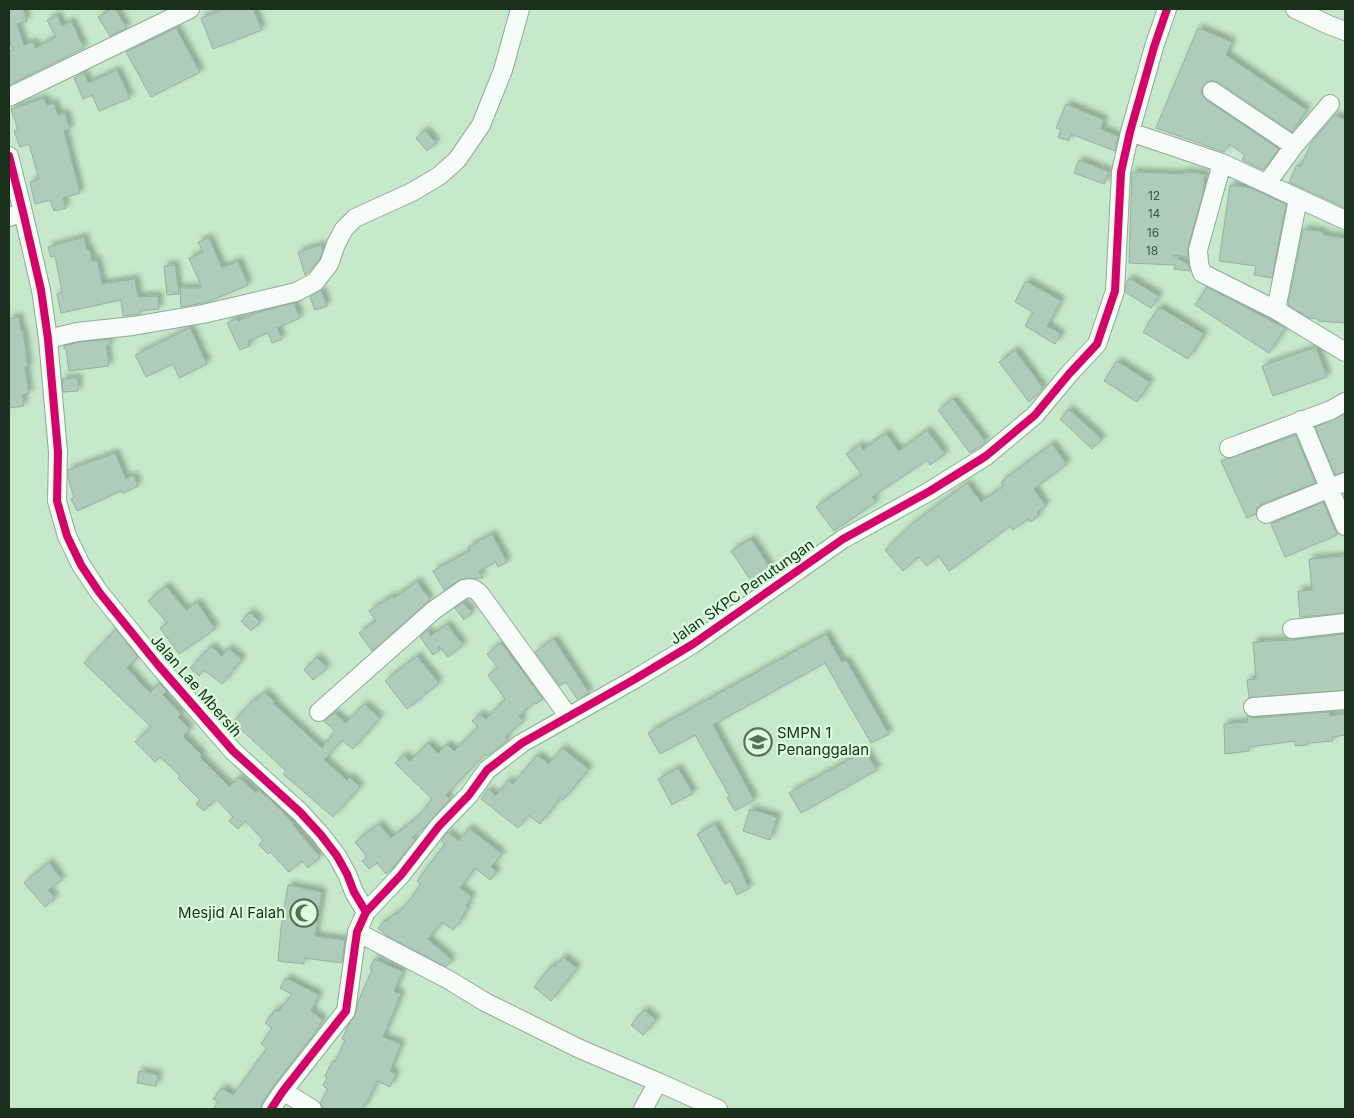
<svg xmlns="http://www.w3.org/2000/svg" width="1354" height="1118" font-family="Inter,sans-serif">
	<style>
		.building { fill: #afccba; stroke: #93b3a0; filter: url(#shadow) }
		.lines { fill: none; stroke-linecap: round; stroke-linejoin: round }
		.minor-casing { stroke: #91aa95; stroke-width: 20 }
		.minor { stroke: #f6fcf7; stroke-width: 18 }
		.cycleway-casing { stroke: #d8fcdc; stroke-width: 11 }
		.cycleway { stroke: #d6006c; stroke-width: 8 }
		.labels { text-anchor: middle; stroke-width: 4.5; stroke-linejoin: round; paint-order: stroke }
		.number-label { font-size: 12px; fill: #3e5744 }
		.street-label { font-size: 15px; fill: #18301c; stroke: #d8fcdc }
		.poi-label { font-size: 15px; fill: #18301c; stroke: #d8fcdc; text-anchor: start }
	</style>
	<defs>
		<filter id="shadow"><feDropShadow dx="4" dy="-4" stdDeviation="2.5" flood-color="#0004"/></filter>
	</defs>
	<rect width="100%" height="100%" fill="#c6e8cb"/>
	<!-- building -->
	<path class="building" d="M9 9H23L27 21 17 24 24 45 33 42 36 48 56 37 47 20 57 15 62 26 71 21 84 48 9 85V52L13 50 9 39Z
		M112 9H115L127 28 110 36 98 17Z
		M225 9H253L262 30 213 49 201 18Z
		M176 28 200 72 151 97 126 52Z
		M1198 28 1232 42 1226 55 1307 110 1292 132 1218 82 1212 80 1204 85 1201 91 1203 96 1206 100 1279 149 1263 170 1242 160 1245 155 1229 144 1224 152 1156 128Z
		M117 70 130 98 99 111 92 95 83 99 74 78 84 73 88 83Z
		M44 98 47 105 54 103 58 115 65 113 70 129 64 131 80 193 63 198 66 208 54 211 50 200 35 204 30 182 39 179 29 144 20 147 14 131 18 130 11 109Z
		M1066 104 1104 120 1101 129 1118 136 1115 151 1071 134 1069 141 1058 137 1061 130 1056 128Z
		M1335 115 1345 120V208L1289 182 1297 165 1300 167 1312 142Z
		M425 130 436 143 427 151 416 138Z
		M1079 160 1109 172 1104 184 1074 173Z
		M1132 172 1184 174V172L1205 174 1203 193 1188 247V257L1173 255 1189 265 1190 271 1174 269 1175 265 1129 263Z
		M1230 185 1251 188 1286 204 1272 278 1254 275 1256 266 1219 261Z
		M1303 229 1323 232V235L1345 238V323L1318 321V319L1309 318 1288 305Z
		M84 237 87 250H90L92 261 97 260 102 284 135 279 138 297 158 296 159 309 140 311V314L123 316 121 300 61 313 57 294 62 292 55 256 51 257 48 247Z
		M209 238 222 268 238 261 248 285 208 302 181 307 180 288H202L189 258 203 252 198 242Z
		M321 245 323 250 320 259 305 275 298 252Z
		M175 265 179 294 167 295 164 266Z
		M1129 278 1159 296 1151 308 1125 292 1126 284Z
		M1026 281 1061 301 1047 326 1061 334 1055 344 1025 326 1033 312 1015 302Z
		M1207 287 1285 328 1269 353 1195 305Z
		M321 290 327 306 315 310 310 297Z
		M294 303 300 318 277 328 282 339 272 343 268 333 248 341 250 346 240 350 227 323 237 318 238 321 259 312Z
		M1159 307 1204 334 1188 359 1143 332Z
		M19 317 21 331H23L28 367H25L29 394 22 395 24 406 9 408V319Z
		M190 328 207 364 179 378 173 364 146 377 135 355Z
		M110 339V345H106L109 366 69 371 66 349H64V346L79 342Z
		M1316 347 1327 377 1273 396 1262 366Z
		M1015 350 1043 388 1029 402 999 362Z
		M1117 361 1150 382 1137 402 1104 381Z
		M78 378V391L63 392 62 379Z
		M953 399 986 442 970 453 938 410Z
		M1069 409 1102 439 1092 449 1060 419Z
		M1345 414V472L1335 475 1315 427Z
		M927 430 945 454 930 465 927 460 872 497 876 502 834 531 816 507 862 475 846 454 860 445 863 450 886 433 899 451Z
		M1296 435 1315 483 1262 504 1257 508 1256 514 1247 518 1221 461Z
		M1052 444 1067 464 1034 489 1046 506 1037 512 1039 515 1031 522 1028 519 1013 530 1010 526 949 571 938 556 927 566 918 557 903 571 885 550 911 525 967 483 981 502 1004 486 1001 482Z
		M115 453 126 479 133 475 138 486 123 493 121 491 77 511 71 499 74 498 68 477V470Z
		M1323 502 1337 535 1285 557 1271 524Z
		M492 534 507 562 498 567 496 562 479 571 483 578 462 579 444 590 433 571 470 551 468 547Z
		M751 539 773 572 754 585 731 551Z
		M1345 556V613L1300 617 1298 591 1312 590 1309 559Z
		M417 581 430 600 372 651 359 633 376 621 369 611 392 596 394 598Z
		M166 586 186 610 197 602 215 629 179 654 160 628 167 623 148 601Z
		M463 602 472 613 464 620 455 608Z
		M250 612 260 622 251 631 241 621Z
		M447 624 463 645 448 657 439 646 438 647 440 650 433 655 420 637 427 630 431 636Z
		M116 629 138 657 127 668 150 693 159 683 167 691 163 695 181 714 178 717 190 729 183 736 202 755 200 757 230 787 239 777 256 793 258 790 272 801 294 824 293 825 320 857 308 868 302 861 289 872 270 852 268 854 259 845 263 840 245 821 238 829 229 821 233 817 216 799 204 811 196 804 200 800 178 778 180 776 160 757 155 762 135 742 151 727 84 663Z
		M826 634 842 662 846 660 889 734 871 743 825 663 713 725 754 800 735 811 727 798 730 797 695 735 660 754 648 733Z
		M1345 634V690L1249 698 1247 680 1256 679 1253 642 1293 640Z
		M554 639 589 693 577 699 566 682 560 686 535 652Z
		M501 643 543 699 536 704 535 702 519 716 523 721 505 737 508 740 487 756 485 754 446 795 450 799 425 827 412 837 415 840 392 869 386 874 377 863 369 869 362 861 367 857 355 842 379 824 391 838 418 817 432 799 395 763 404 755 410 761 428 743 438 753 447 744 454 751 478 727 472 721 480 714 486 719 505 699 488 675 498 668 487 654Z
		M211 646 222 656 228 648 242 659 222 684 204 670 199 676 190 668Z
		M417 656 439 683 407 709 385 681Z
		M317 657 327 668 313 680 304 670Z
		M264 692 275 702 273 703 322 748 335 731 324 721 334 713 346 723 364 704 380 718 353 749 342 740 324 760 347 780 350 777 360 787 333 817 283 774 286 771 233 722 254 699 256 701Z
		M1329 712 1330 716 1345 714V735L1332 737 1333 741 1308 743V745L1295 746V741L1249 747V751L1225 754 1224 724 1248 722 1247 716 1254 718Z
		M562 748 589 769 563 800 560 798 540 824 528 815 518 828 481 799 488 789 496 796 508 780 513 784 537 755 549 764Z
		M865 751 877 770 801 813 789 793Z
		M678 768 693 793 672 805 658 779Z
		M750 809 777 817 770 840 743 831Z
		M715 824 743 874H742L749 888 737 895 730 881 725 884 697 834Z
		M469 828 502 854 491 867 497 872 490 880 475 868 460 888 472 897 466 906 468 908 461 918 462 919 453 930 442 922 428 939 452 960 446 967 387 936 378 928 385 920 387 922 395 913 397 915 410 900 421 884 417 881 445 844 441 841 448 832 459 841Z
		M49 862 62 880 48 890 55 898 45 907 24 883Z
		M288 885 322 892 315 936 345 940 342 963 304 958V964L278 961 281 928Z
		M563 957 577 968 551 1001 534 987 552 965 555 967Z
		M374 959 403 972 394 991 401 994 383 1037 401 1044 390 1071 396 1074 390 1087 377 1081 363 1109H323L320 1103 328 1089 323 1086 327 1077 325 1076 333 1061 335 1062 345 1040 342 1039 348 1026 356 1013 358 1002 372 970 370 969Z
		M286 978 319 995 311 1011 323 1020 313 1035 274 1085 262 1103 261 1109H213L218 1102 213 1099 222 1088 233 1095 267 1048 261 1044 272 1028 265 1023 276 1009 279 1011 292 994 280 988Z
		M644 1010 656 1020 643 1035 631 1025Z
		M139 1071 158 1075 156 1086 137 1083Z"/>
	<g class="lines">
		<!-- minor casing -->
		<g class="minor-casing">
			<path id="minor" d="M1295 9 1329 25 1345 31
				M1212 91 1294 146
				M9 97 190 9
				M1130 132 1222 163 1345 220
				M9 156 23 212 41 290 48 339 58 452 57 501 67 536 81 565 99 592 158 665 233 751 300 812 321 835 337 856 347 874 354 892 366 912
				M1222 163 1198 250 1199 263 1202 273 1276 310 1345 352
				M1267 183 1294 146 1330 104
				M9 217 23 212
				M1276 310 1298 199
				M48 339 77 332 133 326 203 314 296 292 315 282 329 264 336 244 344 229 355 218 412 192 439 176 457 160 481 125 503 70 520 9
				M1301 420 1345 526
				M1229 448 1331 410 1345 402
				M1266 514 1345 482
				M1292 629 1345 623
				M1253 707 1345 700
				M319 712 434 610 464 589C472 587 475 589 480 594L569 717
				M357 932 449 980 485 1002 580 1049 658 1082 718 1109
				M283 1091 312 1109
				M271 1109 283 1091 346 1011 357 932 366 912 401 875 439 826 469 795 487 770 522 743 635 679 693 644 843 539 930 491 986 456 1035 415 1069 374 1097 344 1115 291 1121 172 1130 132 1154 47 1167 9
				M643 1109 658 1082"/>
		</g>
		<!-- minor -->
		<use href="#minor" class="minor"/>
		<!-- cycleway casing -->
		<g class="cycleway-casing">
			<path id="cycleway" d="M9 156 23 212 41 290 48 339 58 452 57 501 67 536 81 565 99 592 158 665 233 751 300 812 321 835 337 856 347 874 354 892 366 912
				M271 1109 283 1091 346 1011 357 932 366 912 401 875 439 826 469 795 487 770 522 743 635 679 693 644 843 539 930 491 986 456 1035 415 1069 374 1097 344 1115 291 1121 172 1130 132 1154 47 1167 9"/>
		</g>
		<!-- cycleway -->
		<use href="#cycleway" class="cycleway"/>
	</g>
	<!-- icons -->
	<defs>
		<g id="school-ring" transform="scale(1.4375)"><circle r="9.5" fill="#d8fcdc" stroke="#557059" stroke-width="1.5"/><path d="M0-5L7-2L0 1L-7-2ZM-4 1L0 2.5L4 1V4Q0 6-4 4Z" fill="#557059"/></g>
		<g id="mosque-ring" transform="scale(1.4375)"><circle r="9.5" fill="#d8fcdc" stroke="#557059" stroke-width="1.5"/><path d="M3.5-4.9A6 6 0 1 0 3.5 4.9A5 5 0 1 1 3.5-4.9Z" fill="#557059"/></g>
	</defs>
	<g fill-rule="evenodd">
		<use href="#school-ring" x="758" y="742"/>
		<use href="#mosque-ring" x="304" y="913"/>
	</g>
	<g class="labels">
		<!-- number labels -->
		<g class="number-label">
			<text x="1154" y="200">12</text>
			<text x="1154" y="218">14</text>
			<text x="1153" y="237">16</text>
			<text x="1152" y="255">18</text>
		</g>
		<!-- street labels -->
		<g class="street-label">
			<text transform="translate(742 592) rotate(-35)" y="5">Jalan SKPC Penutungan</text>
			<text transform="translate(196 686) rotate(49)" y="5">Jalan Lae Mbersih</text>
		</g>
		<!-- poi labels -->
		<g class="poi-label">
			<text x="777" y="738">SMPN 1<tspan x="777" dy="17">Penanggalan</tspan></text>
			<text x="285" y="918" text-anchor="end">Mesjid Al Falah</text>
		</g>
	</g>
	<!-- border -->
	<rect width="1354" height="1118" fill="none" stroke="#18301c" stroke-width="20"/>
</svg>
